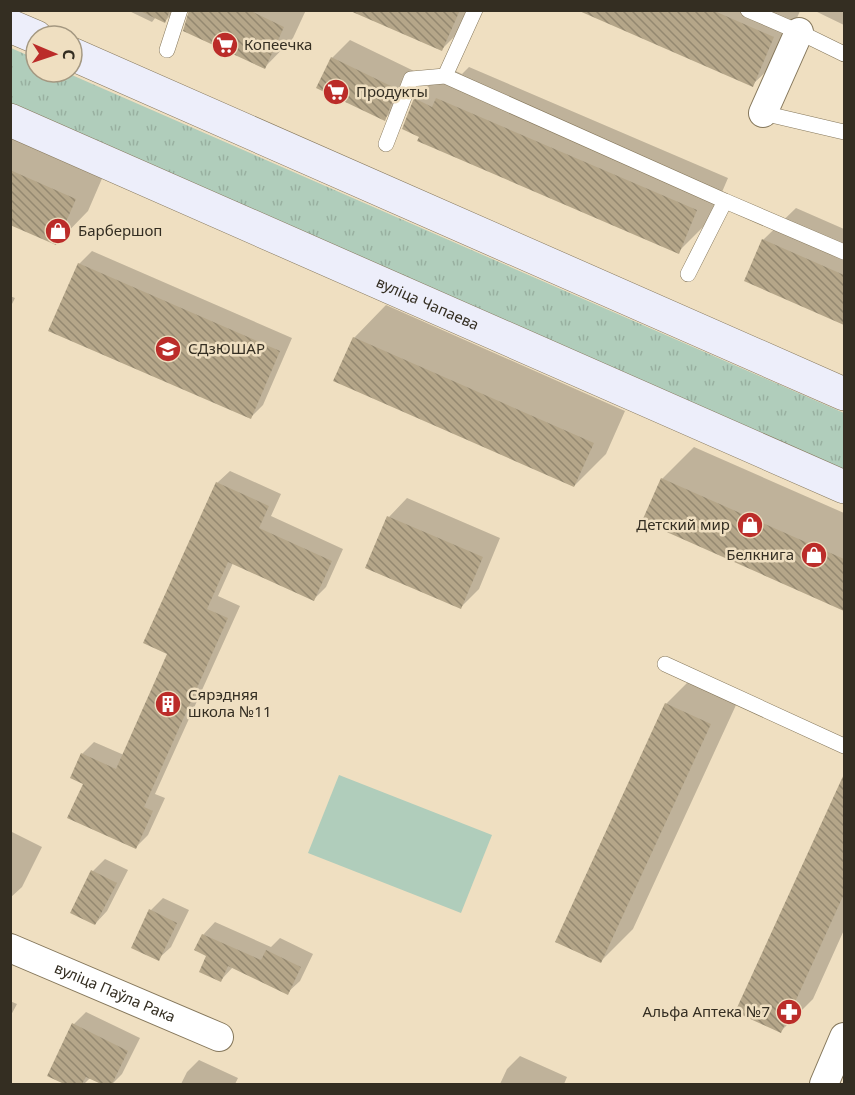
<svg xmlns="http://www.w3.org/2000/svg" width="855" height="1095" font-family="'Noto Sans',sans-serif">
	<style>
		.grass { fill: url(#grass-tufts) }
		.garden { fill: #b0cdbb }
		.shadow { fill: #0003 }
		.building { fill: url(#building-back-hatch) }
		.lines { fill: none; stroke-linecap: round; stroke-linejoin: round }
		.service-casing { stroke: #85775b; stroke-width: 16 }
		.minor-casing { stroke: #85775b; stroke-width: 30 }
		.secondary-casing { stroke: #85775b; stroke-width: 34 }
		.service { stroke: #fff; stroke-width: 15 }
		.minor { stroke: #fff; stroke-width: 28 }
		.secondary { stroke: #edeefa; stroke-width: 33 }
		.labels { text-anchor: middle; stroke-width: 5; stroke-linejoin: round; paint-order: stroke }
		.poi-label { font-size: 15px; fill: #342e22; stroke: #efdfc1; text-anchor: start }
		.street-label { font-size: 15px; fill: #342e22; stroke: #efdfc1 }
	</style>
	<defs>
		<pattern id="grass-tufts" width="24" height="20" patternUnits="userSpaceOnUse" patternTransform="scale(1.5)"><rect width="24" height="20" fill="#b0cdbb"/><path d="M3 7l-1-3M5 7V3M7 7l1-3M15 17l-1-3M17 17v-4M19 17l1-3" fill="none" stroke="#98b0a0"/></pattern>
		<pattern id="building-back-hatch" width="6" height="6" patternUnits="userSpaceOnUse" patternTransform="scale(1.5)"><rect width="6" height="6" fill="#b5a689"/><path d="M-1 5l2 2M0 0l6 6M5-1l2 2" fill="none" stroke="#948870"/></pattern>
	</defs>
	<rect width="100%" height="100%" fill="#efdfc1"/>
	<!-- grass -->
	<path class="grass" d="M11 48 36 59V72H65L844 413V477L11 109Z"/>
	<!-- garden -->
	<path class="garden" d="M339 775 492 835 461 913 308 853Z"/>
	<!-- shadow -->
	<path class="shadow" d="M127 10H176L165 21 156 17 152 22Z
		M191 10H306L293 38 265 67Z
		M351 10H477L474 17 442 49Z
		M581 10 800 11 779 59 752 85Z
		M813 10H844V25Z
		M350 40 414 71 403 101 384 119 332 58Z
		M447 67 462 74 469 67 728 178 710 220 678 252 421 137 415 99Z
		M10 124 107 167 88 211 56 244 10 223Z
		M796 208 844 229V323L746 281 763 240Z
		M92 251 292 338 263 405 251 417 79 264Z
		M10 296 15 298 10 308Z
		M386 305 625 411 606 454 574 486 354 338Z
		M694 447 844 513V609L644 520 662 479Z
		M230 471 281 494 271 516 343 549 326 587 314 599 233 563 218 596 240 606 155 794 165 798 148 835 136 847 85 783 82 754 94 742 124 755 169 653 217 483Z
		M407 498 500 538 479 589 461 607 389 517Z
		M698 672 742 692 633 929 601 961 666 704Z
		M844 778V930L813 999 781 1031 737 1011Z
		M10 831 42 847 22 887 10 898Z
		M105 859 128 870 107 911 95 924 93 871Z
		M163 898 189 910 171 947 158 959 151 910Z
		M215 922 271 947 280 938 313 954 300 981 287 993 233 967 221 980 208 955 203 935Z
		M10 1001 17 1004 10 1017Z
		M86 1012 140 1038 122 1074 112 1084H104L90 1078 84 1084H68L49 1075 74 1024Z
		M520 1056 567 1077 564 1084H500L507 1069Z
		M199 1060 238 1078 235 1084H181L187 1072Z"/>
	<!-- building -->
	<path class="building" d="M138 10H170L165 23Z
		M189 10H249L284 27 265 69 183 31Z
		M348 10H460L442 51Z
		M577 10H712L774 37 753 87Z
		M331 57 397 89 385 121 316 88Z
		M414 98 432 107 436 98 697 210 679 254 417 141 419 137 402 129Z
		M10 170 76 199 56 245 10 225Z
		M762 239 844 275V325L744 281Z
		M78 263 280 351 251 419 48 331Z
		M353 337 594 443 574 487 333 381Z
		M661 478 844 559V611L642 521Z
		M216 482 269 506 259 528 332 561 314 601 228 562 207 609 228 618 144 807 153 811 136 849 67 818 83 784 70 778 81 753 116 769 167 654 143 643Z
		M387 516 483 557 461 609 365 568Z
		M665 703 711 724 601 963 555 942Z
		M844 774V894L781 1033 735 1012Z
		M91 870 117 883 95 925 70 913Z
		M149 909 177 923 159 961 131 948Z
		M202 934 261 960 266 950 301 967 288 995 228 966 221 982 199 972 206 956 194 950Z
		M72 1023 128 1051 112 1084H101L86 1077 82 1084H64L47 1076Z"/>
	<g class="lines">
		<!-- service casing -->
		<g class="service-casing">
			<path id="service" d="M748 10 799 32 844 54
				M167 50 180 10
				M445 76 725 201 688 274
				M763 113 844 132
				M386 144 411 79 445 76 475 10
				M725 201 844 252
				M665 664 844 746"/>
		</g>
		<!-- minor casing -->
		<g class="minor-casing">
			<g id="minor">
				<path d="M763 113 799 32"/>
				<path id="s1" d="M10 948 219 1037"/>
				<path d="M824 1084 844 1037"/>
			</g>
		</g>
		<!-- secondary casing -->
		<g class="secondary-casing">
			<g id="secondary">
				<path d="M10 26 36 37"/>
				<path d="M72 54 844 394"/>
				<path id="s2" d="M10 120 844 487"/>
			</g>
		</g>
		<!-- service -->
		<use href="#service" class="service"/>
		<!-- minor -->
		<use href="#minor" class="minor"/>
		<!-- secondary -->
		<use href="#secondary" class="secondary"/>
	</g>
	<!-- icons -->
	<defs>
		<g id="supermarket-disc" transform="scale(1.35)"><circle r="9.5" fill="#bb2c29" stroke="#efdfc1"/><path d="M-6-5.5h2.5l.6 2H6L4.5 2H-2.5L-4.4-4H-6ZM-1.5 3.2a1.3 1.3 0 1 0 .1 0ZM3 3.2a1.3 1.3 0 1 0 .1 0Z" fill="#fff"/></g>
		<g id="shop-disc" transform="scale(1.35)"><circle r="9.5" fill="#bb2c29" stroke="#efdfc1"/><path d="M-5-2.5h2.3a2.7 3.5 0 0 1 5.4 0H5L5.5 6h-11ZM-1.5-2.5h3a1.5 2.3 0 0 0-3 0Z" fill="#fff"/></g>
		<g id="school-disc" transform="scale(1.35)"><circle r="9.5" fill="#bb2c29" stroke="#efdfc1"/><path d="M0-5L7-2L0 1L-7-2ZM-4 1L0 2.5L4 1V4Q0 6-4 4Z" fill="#fff"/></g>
		<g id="building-disc" transform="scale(1.35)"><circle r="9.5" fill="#bb2c29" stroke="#efdfc1"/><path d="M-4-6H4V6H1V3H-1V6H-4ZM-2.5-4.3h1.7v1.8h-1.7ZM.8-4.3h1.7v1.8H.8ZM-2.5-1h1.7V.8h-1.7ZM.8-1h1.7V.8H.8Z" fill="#fff"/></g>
		<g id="pharmacy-disc" transform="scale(1.35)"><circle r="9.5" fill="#bb2c29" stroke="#efdfc1"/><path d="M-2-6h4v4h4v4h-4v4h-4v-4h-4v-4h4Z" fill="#fff"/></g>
	</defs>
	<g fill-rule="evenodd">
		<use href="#supermarket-disc" x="225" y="45"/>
		<use href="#supermarket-disc" x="336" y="92"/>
		<use href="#shop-disc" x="58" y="231"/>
		<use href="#school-disc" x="168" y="349"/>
		<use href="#shop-disc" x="750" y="525"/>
		<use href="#shop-disc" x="814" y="555"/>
		<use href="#building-disc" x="168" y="704"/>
		<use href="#pharmacy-disc" x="789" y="1012"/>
	</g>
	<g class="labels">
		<!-- poi labels -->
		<g class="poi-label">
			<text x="244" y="50">Копеечка</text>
			<text x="356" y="97">Продукты</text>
			<text x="78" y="236">Барбершоп</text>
			<text x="188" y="354">СДзЮШАР</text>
			<text x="730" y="530" text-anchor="end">Детский мир</text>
			<text x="794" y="560" text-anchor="end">Белкнига</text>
			<text x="188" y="700">Сярэдняя<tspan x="188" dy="17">школа №11</tspan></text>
			<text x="770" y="1017" text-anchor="end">Альфа Аптека №7</text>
		</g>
		<!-- street labels -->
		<g class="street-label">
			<text dy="5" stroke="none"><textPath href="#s2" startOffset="456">вуліца Чапаева</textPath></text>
			<text dy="5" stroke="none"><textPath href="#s1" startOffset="114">вуліца Паўла Рака</textPath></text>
		</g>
	</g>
	<!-- border -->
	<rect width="855" height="1095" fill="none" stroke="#342e22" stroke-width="24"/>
	<!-- north arrow -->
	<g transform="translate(54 54) rotate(92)"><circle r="28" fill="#efdfc1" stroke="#a49881" stroke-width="1.5"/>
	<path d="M0-4.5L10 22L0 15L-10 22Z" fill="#bb2c29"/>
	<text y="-9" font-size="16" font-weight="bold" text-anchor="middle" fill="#342e22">С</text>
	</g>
</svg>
